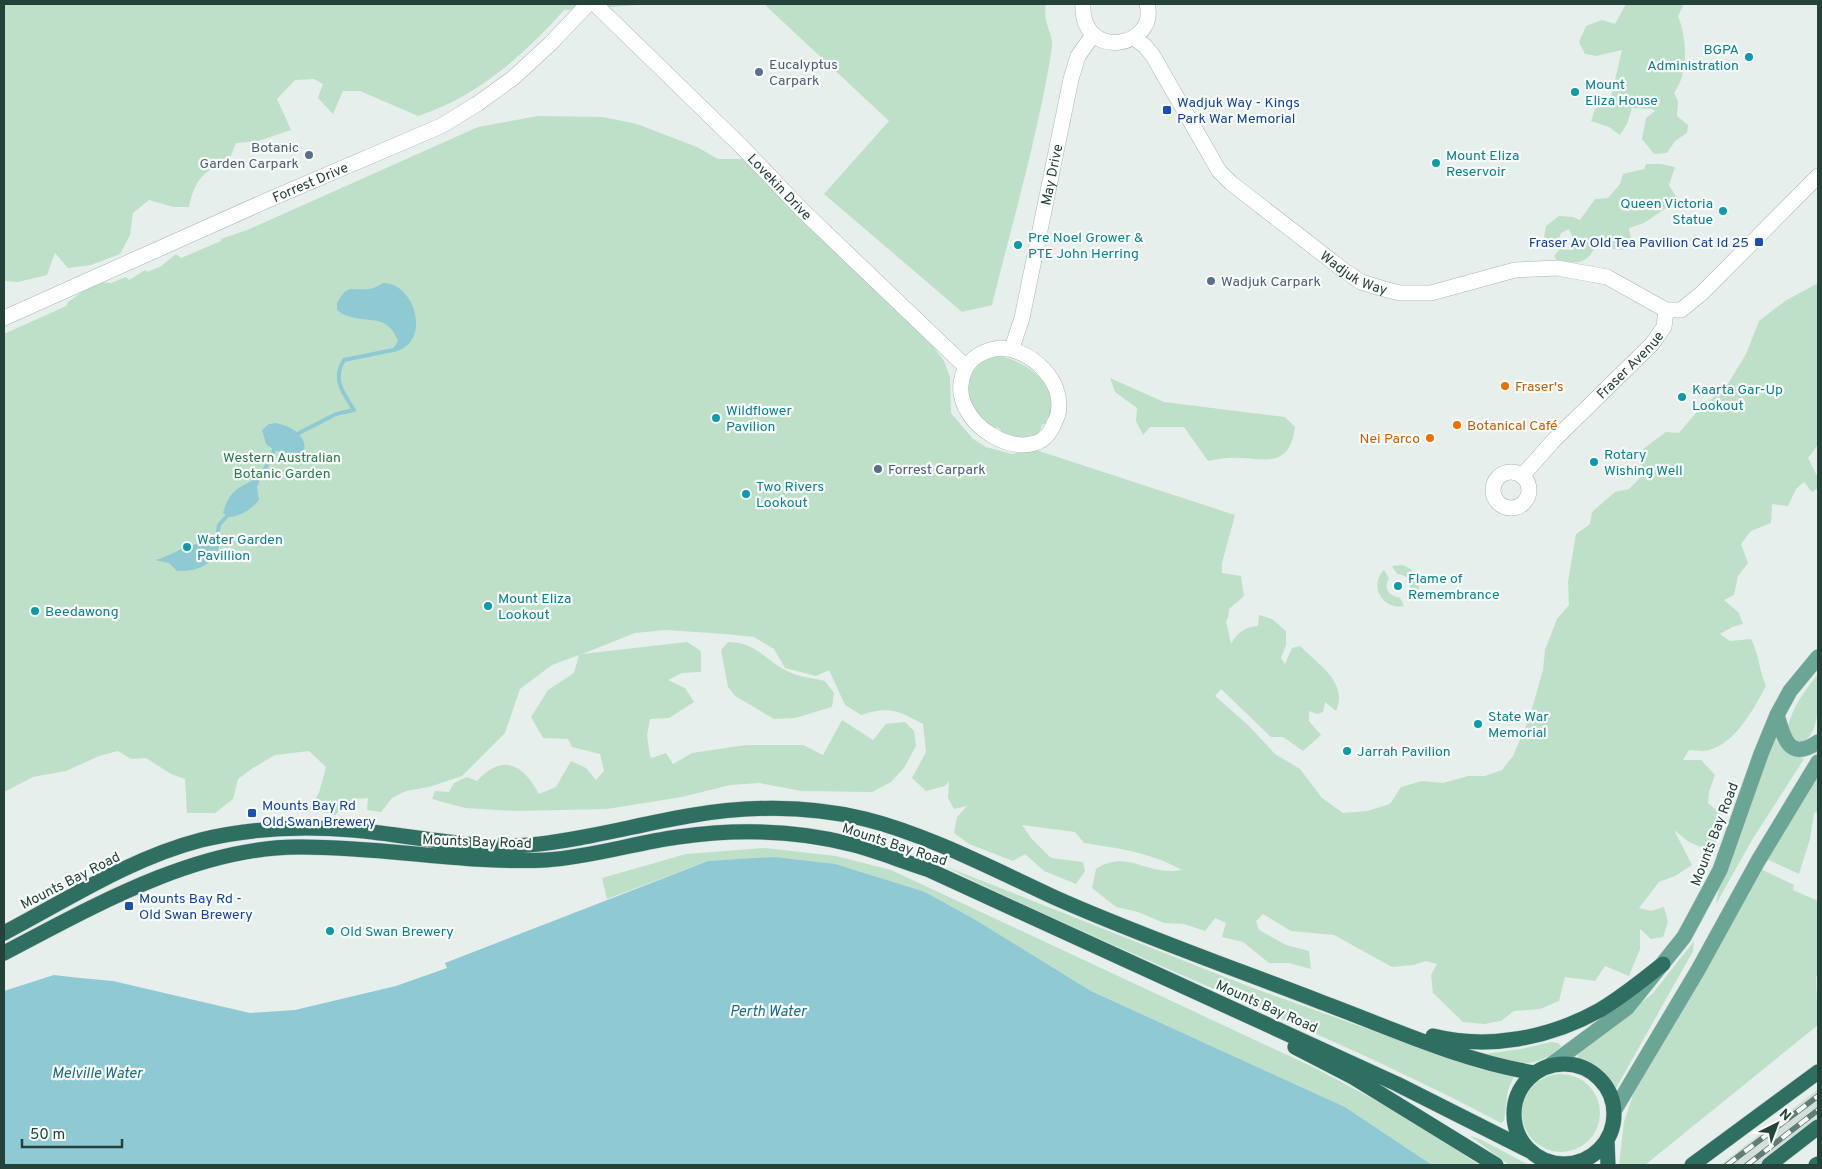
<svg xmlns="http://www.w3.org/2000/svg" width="1822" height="1169" font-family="Overpass,sans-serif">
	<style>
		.built { fill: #d4dfda }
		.green { fill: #bfe0c8 }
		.water { fill: #8ec9d4 }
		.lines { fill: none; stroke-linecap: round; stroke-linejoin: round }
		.stream { stroke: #8ec9d4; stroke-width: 4 }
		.minor-casing { stroke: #a8b8b2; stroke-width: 16 }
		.major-casing { stroke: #c2cac8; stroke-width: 16 }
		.highway-casing { stroke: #c2cac8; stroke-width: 16 }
		.minor { stroke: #fff; stroke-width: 15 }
		.major { stroke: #6aa596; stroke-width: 15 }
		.highway { stroke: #2f6f62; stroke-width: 15 }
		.rail-casing { stroke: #5f7d75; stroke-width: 5.5 }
		.rail { stroke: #f7fbf9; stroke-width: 4; stroke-dasharray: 11; stroke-linecap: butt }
		.culture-dot { fill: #0f9aa8; stroke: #f7fbf9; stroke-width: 2 }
		.service-dot { fill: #5c6f8a; stroke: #f7fbf9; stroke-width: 2 }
		.transit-dot { fill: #1a4fb4; stroke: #f7fbf9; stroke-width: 2 }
		.food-dot { fill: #e8710a; stroke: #f7fbf9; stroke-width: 2 }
		.labels { text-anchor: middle; stroke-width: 4.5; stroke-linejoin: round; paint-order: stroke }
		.culture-label { font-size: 14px; fill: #0d838f; stroke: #f7fbf9; text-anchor: start }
		.service-label { font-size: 14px; fill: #4e5e75; stroke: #f7fbf9; text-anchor: start }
		.transit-label { font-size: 14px; fill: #164399; stroke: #f7fbf9; text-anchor: start }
		.street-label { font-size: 14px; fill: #24423a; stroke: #f7fbf9 }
		.food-label { font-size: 14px; fill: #c56008; stroke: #f7fbf9; text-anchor: start }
		.park-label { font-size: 14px; fill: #2d7a4b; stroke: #f7fbf9 }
		.water-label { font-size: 15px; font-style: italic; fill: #1c6f80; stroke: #f7fbf9 }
	</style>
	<rect width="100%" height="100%" fill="#e6efeb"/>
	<!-- built -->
	<path class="built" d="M1818 1089V1120L1760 1165H1720Z"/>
	<!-- green -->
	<path class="green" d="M4 4H653L564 10C524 55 477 97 418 116L360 91H343L333 114 318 98 323 84 314 79 295 80 277 99 291 130 258 141 236 143 229 160C204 170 194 181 189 207H173L149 200 133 213 130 235 120 254 91 265 68 268 55 253 47 275 18 282 4 281Z
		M764 4H1046C1042 23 1054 34 1052 48 1038 135 1013 220 992 305L962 312 824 194 889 121Z
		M1626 4H1684L1678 16C1687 38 1689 73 1674 93L1678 101 1677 116 1688 125 1687 133 1675 141 1667 153 1654 154 1642 139 1646 118 1655 111 1652 109 1632 108 1627 124 1620 135 1609 127 1591 121 1595 109 1610 101 1622 50 1596 56 1585 54 1579 42 1586 26 1602 20 1615 24Z
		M538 116 603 117 637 124 697 147 718 159H743L929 341 944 361 950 377 951 413 973 439 986 447 1012 454 1036 450 1235 515 1222 563V573L1241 576 1244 596 1229 609 1228 618 1226 621 1231 644C1237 633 1244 627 1258 626L1259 615 1272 619 1286 631V645L1281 658 1285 664 1292 648 1300 646C1318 664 1349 683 1336 711L1325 702 1323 712 1317 714 1309 711V721L1321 735 1303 751 1283 737H1271L1221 689 1215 696 1248 725 1275 754 1300 769 1322 798 1343 813 1367 811 1390 804 1401 787 1422 781 1443 783 1468 776H1485L1502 770 1513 756 1529 719 1543 670 1545 650 1557 619 1569 605 1568 582 1576 534 1590 524 1592 512 1615 492 1629 489 1639 479 1643 449 1666 432 1679 433 1700 408 1726 387 1746 354 1759 321 1785 301 1818 283V445L1808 458 1818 478V488L1812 492 1804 482 1796 489 1788 506 1772 504 1771 523 1751 531 1741 544 1748 563 1738 576 1734 595 1724 600 1739 613 1743 624 1732 627 1720 634 1730 641 1751 639C1759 654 1759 670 1766 686 1754 708 1736 743 1709 750 1704 752 1695 750 1689 750L1683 760H1701L1715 775 1709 792 1708 803 1722 815 1720 835 1710 851 1689 842 1674 830 1692 865 1675 876 1659 882 1639 908 1651 911 1664 907 1668 922 1663 937 1651 939 1640 929V949L1629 976 1605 966 1595 981 1565 977 1559 1001 1540 1009 1514 1011 1501 1021 1484 1024 1463 1022 1433 993 1431 975 1437 964 1426 961 1413 965 1392 967 1334 935 1291 931 1263 914 1256 921 1259 930 1286 945 1309 951 1311 969 1289 963H1269L1243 942 1222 937 1226 923 1215 918 1205 931 1184 924 1164 923 1138 912 1116 907 1092 888 1096 869C1127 848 1148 877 1182 870 1152 853 1118 848 1084 843L1075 832 1022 825 1031 838 1051 858 1083 862 1085 871 1076 884 1044 871 1025 854 1013 861 969 844 954 833 957 817 967 806 954 809 948 798 949 781 945 786 926 791 912 778 926 752 923 724C898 710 888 706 861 715L845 705 829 670 816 676 785 668 774 649 754 637 725 634 666 630 635 633 582 654 687 642 701 651V672L682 673 668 680 685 688 694 702 669 718 650 719 647 735 650 756 652 758 666 753 673 764 692 753 746 745H803L823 755 842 720 873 740 886 724 905 722 914 731 916 746 904 768 891 782 872 792 801 791 760 783 730 785 682 797 607 809 516 811 465 808 432 799 435 791 449 792 454 783 467 777 477 781C503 753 523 764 539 794L556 787 571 761 586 768 596 780 604 771 600 754 572 747 568 739 543 738 531 717 548 690 574 673 579 655 552 665 520 689 505 733 462 776 429 787 406 791 392 798 381 812 367 810 368 798 354 799 335 815 309 809 319 793 326 767 309 751 275 755 253 768 238 779 233 799 215 813H187L185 779 171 774 146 758 131 759 118 751 99 756 66 771 33 777 4 792V334L66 306 68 302 96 282 111 283 126 277 129 280 145 270 147 272 160 267 176 254 181 258 221 241V239L247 230 478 127Z
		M1646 164H1661L1675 167 1669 185 1678 200 1644 223 1629 228 1631 238 1623 250 1595 247C1587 265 1575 263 1558 262L1554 256 1560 249 1572 250 1575 243 1569 229 1561 233 1557 244 1550 249 1544 237 1546 226 1559 216 1573 217 1580 220 1595 199 1608 198 1620 184 1623 174 1644 169Z
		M997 356C1021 358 1056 382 1053 410 1052 414 1048 420 1046 424H1043C1041 426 1041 429 1040 431 1032 442 1012 436 1002 434L1001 430 997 427 994 429 975 414 966 387C972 371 979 360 997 356Z
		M1110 378 1164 402 1285 417 1295 427C1289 473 1260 456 1228 458 1222 458 1215 460 1208 461L1184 427H1150L1143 435 1136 421 1137 408 1115 392Z
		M1402 565C1419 570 1425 588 1412 601L1408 594C1413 583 1409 575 1397 574L1392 566Z
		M1384 570 1389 578C1383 589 1389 596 1400 598L1404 606C1383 610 1368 586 1384 570Z
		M728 642C756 642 765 660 787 671 798 677 813 678 825 681L834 693 832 707 795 718 774 719 735 696 728 687 721 650Z
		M1818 674C1818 695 1822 744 1796 742L1787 730C1791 709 1805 690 1818 674Z
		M1775 739 1783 749 1804 759 1752 840 1716 904 1719 887 1766 755Z
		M1818 767V812L1814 813 1810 839 1799 874 1762 857Z
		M765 848 836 856 891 870 1315 1068 1407 1117 1479 1165H1432L1345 1107 1091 991 974 919 925 892 738 860 708 861 607 899 602 878 686 854Z
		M942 865 1245 985 1479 1069 1515 1074 1508 1090 1504 1121 1501 1123C1320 1027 1125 957 942 865Z
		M1757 867 1794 885 1793 890 1818 901V975L1816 977 1818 1025 1645 1165H1619L1624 1122 1640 1074Z
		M1694 941 1693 951 1615 1090C1605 1074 1595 1064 1578 1058V1054L1653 993Z
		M1551 1042 1558 1043 1561 1046C1537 1070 1514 1064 1483 1061L1484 1054 1521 1049Z
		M1522 1113a39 39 0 1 1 78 0a39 39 0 1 1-78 0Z
		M1470 1136 1480 1139 1529 1165H1509Z"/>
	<!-- water -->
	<path class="water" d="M384 283C416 284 432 343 394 352L393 349 398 341C386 308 359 328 337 310V303C348 283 351 291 368 289 374 289 379 285 384 283Z
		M276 423C293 427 308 435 304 455L299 458 274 450 266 444 262 430 269 424Z
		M264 471 257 487 259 500C250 510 243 515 230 517L223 513C232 482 245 490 264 471Z
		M218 531C218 537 220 546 218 551 211 567 192 572 177 571L169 563 155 560C177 554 186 542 210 543Z
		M774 857 835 864 925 892 974 919 1091 991 1345 1107 1432 1165H4V991L54 975 80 978 113 981 250 1013 295 1010 396 986 447 968 445 963 708 861Z"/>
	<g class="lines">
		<!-- stream -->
		<path class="stream" d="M299 433 336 414 354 410C343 393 332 379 344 360L393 350
			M264 471 274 450
			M218 531 219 525 227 516"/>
		<!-- minor casing -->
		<g class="minor-casing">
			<g id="minor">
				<path id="s1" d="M595 4 743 148 802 210 966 367"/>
				<path d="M1083 4C1080 62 1159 48 1147 4"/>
				<path id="s2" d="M1134 38 1145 46 1153 56 1219 171 1231 183 1342 269 1361 282 1384 289 1400 293H1431L1515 270 1557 268 1607 277 1666 310H1681L1702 293 1818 176"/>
				<path id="s3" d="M4 318 268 200 441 126 477 104 513 78 550 44 588 4"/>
				<path d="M1000 348C1031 349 1065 381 1058 414 1057 418 1054 423 1052 428 1030 472 943 422 964 372 970 357 985 350 1000 348Z"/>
				<path id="s4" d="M1012 348 1022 318 1071 79 1078 56 1093 35"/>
				<circle cx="1511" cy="490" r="18"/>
				<path id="s5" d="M1522 476 1554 440 1652 344 1664 327 1666 310"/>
			</g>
		</g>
		<!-- major casing -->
		<g class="major-casing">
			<path id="major" d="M1777 715C1784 740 1790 761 1818 742
				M1549 1066 1627 1008 1684 937 1720 870 1761 754 1777 715 1790 691 1818 657
				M1614 1111 1698 970 1758 861 1818 762"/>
		</g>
		<!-- highway casing -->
		<g class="highway-casing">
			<path id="highway" d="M4 933C67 900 131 858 201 840 250 828 303 826 353 830 412 835 470 850 529 845 584 840 635 825 688 816 745 806 808 805 865 819 929 835 997 871 1058 899 1144 937 1233 968 1321 1002 1391 1028 1461 1061 1535 1073
				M4 953C92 907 196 847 298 847 381 846 463 864 546 860 592 857 634 843 678 837 734 829 795 830 850 844 876 850 901 861 927 869L1397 1084 1530 1151
				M1433 1036C1489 1050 1550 1038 1600 1010 1622 997 1643 980 1663 964
				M1295 1047 1353 1077 1496 1165
				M1514 1114a50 50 0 1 1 100 0a50 50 0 1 1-100 0Z
				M1607 1140 1608 1165
				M1692 1165 1818 1072
				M1769 1165 1818 1127
				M1816 1165 1818 1164"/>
		</g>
		<!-- minor -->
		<use href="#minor" class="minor"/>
		<!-- major -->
		<use href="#major" class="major"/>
		<!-- highway -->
		<use href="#highway" class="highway"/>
		<!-- rail casing -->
		<g class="rail-casing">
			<path id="rail" d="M1727 1165 1818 1096
				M1747 1165 1818 1110"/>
		</g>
		<!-- rail -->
		<use href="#rail" class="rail"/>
	</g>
	<!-- markers -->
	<g class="culture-dot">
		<circle cx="1749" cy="57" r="5"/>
		<circle cx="1575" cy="92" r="5"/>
		<circle cx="1436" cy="163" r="5"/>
		<circle cx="1723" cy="211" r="5"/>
		<circle cx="1018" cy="245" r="5"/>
		<circle cx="1682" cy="397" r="5"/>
		<circle cx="716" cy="418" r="5"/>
		<circle cx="1594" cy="462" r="5"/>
		<circle cx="746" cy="494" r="5"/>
		<circle cx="187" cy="547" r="5"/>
		<circle cx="1398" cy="586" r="5"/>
		<circle cx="488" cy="606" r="5"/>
		<circle cx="35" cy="611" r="5"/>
		<circle cx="1478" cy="724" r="5"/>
		<circle cx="1347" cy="751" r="5"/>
		<circle cx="330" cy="931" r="5"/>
	</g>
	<g class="service-dot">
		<circle cx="759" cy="72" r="5"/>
		<circle cx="309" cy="155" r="5"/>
		<circle cx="1211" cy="281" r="5"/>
		<circle cx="878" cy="469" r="5"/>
	</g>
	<g class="transit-dot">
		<rect x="1162" y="105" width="10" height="10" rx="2.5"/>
		<rect x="1754" y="237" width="10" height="10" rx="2.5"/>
		<rect x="247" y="808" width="10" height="10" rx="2.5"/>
		<rect x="124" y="901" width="10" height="10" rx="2.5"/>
	</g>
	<g class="food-dot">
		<circle cx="1505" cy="386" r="5"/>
		<circle cx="1457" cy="425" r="5"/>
		<circle cx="1430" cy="438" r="5"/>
	</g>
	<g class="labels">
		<!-- culture labels -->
		<g class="culture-label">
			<text x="1739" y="54" text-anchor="end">BGPA<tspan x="1739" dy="16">Administration</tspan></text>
			<text x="1585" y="89">Mount<tspan x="1585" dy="16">Eliza House</tspan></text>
			<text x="1446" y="160">Mount Eliza<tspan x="1446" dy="16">Reservoir</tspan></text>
			<text x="1713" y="208" text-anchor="end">Queen Victoria<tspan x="1713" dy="16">Statue</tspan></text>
			<text x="1028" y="242">Pre Noel Grower &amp;<tspan x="1028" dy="16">PTE John Herring</tspan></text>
			<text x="1692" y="394">Kaarta Gar-Up<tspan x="1692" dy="16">Lookout</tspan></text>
			<text x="726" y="415">Wildflower<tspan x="726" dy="16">Pavilion</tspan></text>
			<text x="1604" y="459">Rotary<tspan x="1604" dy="16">Wishing Well</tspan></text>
			<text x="756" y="491">Two Rivers<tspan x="756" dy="16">Lookout</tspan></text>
			<text x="197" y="544">Water Garden<tspan x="197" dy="16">Pavillion</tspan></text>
			<text x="1408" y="583">Flame of<tspan x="1408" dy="16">Remembrance</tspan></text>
			<text x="498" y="603">Mount Eliza<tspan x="498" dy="16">Lookout</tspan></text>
			<text x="45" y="616">Beedawong</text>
			<text x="1488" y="721">State War<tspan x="1488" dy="16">Memorial</tspan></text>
			<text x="1357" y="756">Jarrah Pavilion</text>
			<text x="340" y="936">Old Swan Brewery</text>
		</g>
		<!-- service labels -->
		<g class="service-label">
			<text x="769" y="69">Eucalyptus<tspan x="769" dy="16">Carpark</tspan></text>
			<text x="299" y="152" text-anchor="end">Botanic<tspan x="299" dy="16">Garden Carpark</tspan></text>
			<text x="1221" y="286">Wadjuk Carpark</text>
			<text x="888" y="474">Forrest Carpark</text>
		</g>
		<!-- transit labels -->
		<g class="transit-label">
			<text x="1177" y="107">Wadjuk Way - Kings<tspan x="1177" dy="16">Park War Memorial</tspan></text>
			<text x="1749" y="247" text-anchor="end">Fraser Av Old Tea Pavilion Cat Id 25</text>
			<text x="262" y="810">Mounts Bay Rd<tspan x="262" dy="16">Old Swan Brewery</tspan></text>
			<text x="139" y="903">Mounts Bay Rd -<tspan x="139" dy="16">Old Swan Brewery</tspan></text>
		</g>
		<!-- street labels -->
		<g class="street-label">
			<text dy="5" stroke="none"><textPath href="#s4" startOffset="178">May Drive</textPath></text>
			<text dy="5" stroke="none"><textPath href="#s3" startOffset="335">Forrest Drive</textPath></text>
			<text dy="5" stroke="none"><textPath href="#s1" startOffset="260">Lovekin Drive</textPath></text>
			<text dy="5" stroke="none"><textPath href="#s2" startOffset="329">Wadjuk Way</textPath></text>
			<text dy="5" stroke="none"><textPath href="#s5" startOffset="155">Fraser Avenue</textPath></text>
			<text transform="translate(1714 834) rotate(-69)" y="5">Mounts Bay Road</text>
			<text transform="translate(477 841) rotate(2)" y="5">Mounts Bay Road</text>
			<text transform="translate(895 844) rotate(18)" y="5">Mounts Bay Road</text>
			<text transform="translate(70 880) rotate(-27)" y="5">Mounts Bay Road</text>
			<text transform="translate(1267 1006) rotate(24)" y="5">Mounts Bay Road</text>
		</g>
		<!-- food labels -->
		<g class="food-label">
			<text x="1515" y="391">Fraser's</text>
			<text x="1467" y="430">Botanical Café</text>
			<text x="1420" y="443" text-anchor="end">Nei Parco</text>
		</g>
		<!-- park labels -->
		<g class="park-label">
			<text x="282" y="462">Western Australian<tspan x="282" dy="16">Botanic Garden</tspan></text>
		</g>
		<!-- water labels -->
		<g class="water-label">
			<text x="768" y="1016">Perth Water</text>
			<text x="97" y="1078">Melville Water</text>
		</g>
	</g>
	<!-- border -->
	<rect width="1822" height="1169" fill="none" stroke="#24423a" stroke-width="10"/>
	<!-- north arrow -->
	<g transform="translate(1777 1124) rotate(42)" stroke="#f7fbf9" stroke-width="4" paint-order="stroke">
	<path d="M0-4L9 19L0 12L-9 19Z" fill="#24423a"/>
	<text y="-8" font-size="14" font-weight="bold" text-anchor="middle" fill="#24423a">N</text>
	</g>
	<!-- scale -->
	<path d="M22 1139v8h100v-8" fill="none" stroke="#24423a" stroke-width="2.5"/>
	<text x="30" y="1139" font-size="15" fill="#24423a" stroke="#f7fbf9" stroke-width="4" paint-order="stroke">50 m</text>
</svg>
